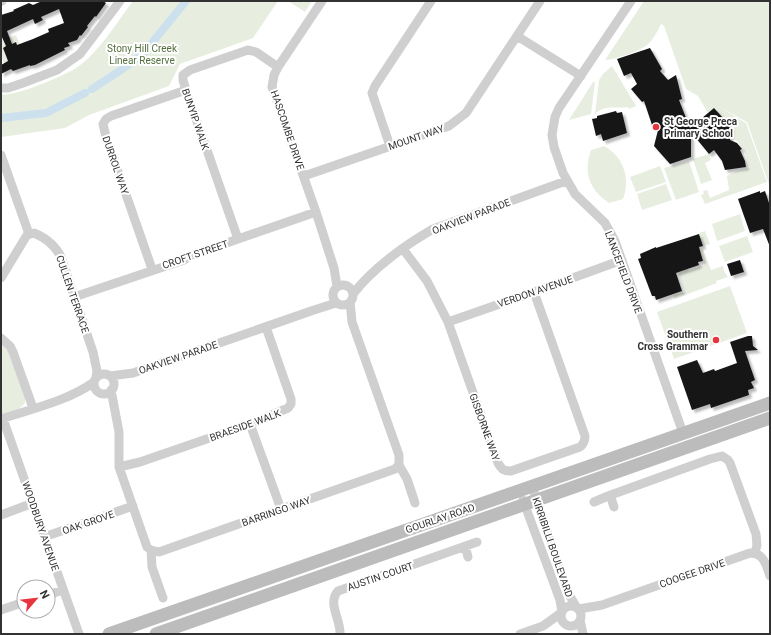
<svg xmlns="http://www.w3.org/2000/svg" width="771" height="635" font-family="Roboto,sans-serif">
	<style>
		.green { fill: #e7eee0 }
		.lines { fill: none; stroke-linecap: round; stroke-linejoin: round }
		.canal { stroke: #cce0ee; stroke-width: 8 }
		.building { fill: #191919; fill-rule: evenodd; filter: url(#shadow) }
		.street { stroke: #cfcfcf; stroke-width: 9 }
		.secondary { stroke: #bcbcbc; stroke-width: 13 }
		.poi-dot { fill: #e8343e; stroke: #fff; stroke-width: 1.5 }
		.labels { text-anchor: middle; stroke-width: 4; stroke-linejoin: round; paint-order: stroke }
		.park-label { font-size: 10px; fill: #546f3d; stroke: #fff }
		.street-label { font-size: 10px; fill: #323232; stroke: #fff }
		.poi-label { font-size: 10px; font-weight: bold; fill: #323232; stroke: #fff; text-anchor: start }
	</style>
	<defs>
		<filter id="shadow"><feDropShadow dx="3" dy="3" stdDeviation="1" flood-color="#0004"/></filter>
	</defs>
	<rect width="100%" height="100%" fill="#fff"/>
	<!-- green -->
	<path class="green" d="M133 1H278L253 38 180 64 169 86 89 115 65 128 1 137V95C15 94 29 89 42 84 53 79 65 75 76 68 98 54 117 22 133 1Z
		M288 1H312L305 12Z
		M644 1H770V187L747 122 718 106 746 123 767 182 705 204 701 195 704 194 703 191 707 190 710 198 729 190 727 176 737 171 750 168 743 148 737 141 730 138 727 130 730 127 714 108 708 113 698 96 686 89 664 26 661 24C657 32 652 43 644 47 635 53 615 59 605 60Z
		M1 24 8 38 16 35 24 54 19 49 16 42 12 44 11 40 5 43 6 46 3 48 11 69 7 71 1 56Z
		M612 66 636 106 629 109 628 107C616 109 605 104 595 114L599 80 603 74Z
		M593 82H595L591 114 569 120Z
		M604 146C623 156 631 178 623 199L609 203C589 190 583 172 591 150Z
		M709 154 711 160 705 163 712 180 701 184 693 159Z
		M689 161 699 192 676 200 664 168Z
		M660 166 666 182 636 192 630 177Z
		M666 184 672 200 642 210 637 194Z
		M740 214 745 231 717 241 712 224Z
		M705 231 710 244 703 246 699 233Z
		M747 236 753 252 725 262 719 246Z
		M703 249 711 270 723 266 724 271 728 277 716 281 717 283 675 299 673 295 685 292 678 272 688 269 689 271 705 265 700 250Z
		M730 286 747 333 674 359 657 312Z
		M1 343 6 347 10 353 25 398V403L19 409 1 415Z"/>
	<g class="lines">
		<!-- canal -->
		<path class="canal" d="M92 89 118 72 143 54 186 1
			M1 118 46 113 85 93"/>
	</g>
	<!-- building -->
	<path class="building" d="M42 1H103L106 3 96 17 95 16 87 26 88 27 81 36 80 35 77 40 68 43 70 46 64 48 65 50 35 65 30 66V65L13 71 11 69 1 74V65L8 61 3 48 6 46 1 35V15L14 11 13 10 29 3 33 5ZM59 9 64 23 48 29 49 32 33 39 17 45 16 42 12 44 7 31 33 19 35 24 43 20 41 17Z
		M650 48 662 69 660 71 668 80 676 75 682 99 679 100 690 128 714 108 731 127 730 140 737 143 742 149 740 150 745 161 746 167 725 170 722 161 714 150 709 154 691 132V157L670 164 654 146 659 126 653 128 644 101 642 102 631 89 637 84 631 73 624 76 617 59Z
		M616 111 617 113 622 112 627 133 603 141 601 134 596 136 592 119 597 118V116Z
		M760 191V193L765 191 770 206V247L763 229 750 233 738 199Z
		M699 234 703 246 699 247 703 261 698 262 699 265 676 273 682 291 656 300 655 296H652L638 259 641 258 640 254 656 247V248Z
		M740 260 744 272 731 276 727 264Z
		M748 336H752L753 346 758 350 745 351 755 380 751 382 754 388 748 390 749 395 711 408 710 404 692 410 677 367 697 360 703 373 714 369 715 371 737 363 730 342Z"/>
	<g class="lines">
		<!-- street -->
		<path class="street" d="M1 1H2
			M322 1 278 67 274 75 272 87 316 212 334 268 337 286
			M631 1 559 108 555 117 552 135 554 147 563 173 575 194 605 223 615 241 683 433
			M517 36 581 76
			M1 88H8L23 83 57 70 80 54 120 1
			M390 146 372 93 375 86 431 1
			M1 155 29 234
			M304 176 449 126 466 113 540 1
			M238 239 186 90 183 80V75L190 70 248 50 256 52 278 67
			M403 249 427 281 448 322 498 463C502 470 504 471 511 471L580 447C584 444 585 441 585 436L534 292
			M152 269 106 137 103 124 106 119 111 116 186 90
			M1 278 27 235 34 233C46 238 55 245 61 257L93 352 97 371 96 378
			M333 295a10 10 0 1 1 20 0a10 10 0 1 1-20 0Z
			M353 294C372 269 405 245 433 229L566 181
			M74 297 184 260 192 255 316 212
			M448 322 534 292 622 260
			M1 338 10 346 13 352 33 408
			M94 384a10 10 0 1 1 20 0a10 10 0 1 1-20 0Z
			M110 376 133 373 314 310 336 303
			M111 390 119 432V467L147 547 151 550 159 552 395 469 399 465V455L352 322 350 302
			M1 419C31 409 68 401 94 382
			M3 419 79 634
			M250 424 281 509
			M399 465 407 479 415 503
			M119 467 140 462 250 424 288 408 291 404V399L266 327
			M532 486 568 593 577 608
			M610 495 614 507
			M523 500 560 600 562 612
			M594 502 608 496 710 459 722 456 728 460 730 463 756 534 757 545 755 553
			M1 515 33 503
			M44 537 133 506
			M465 546 468 557
			M151 550 152 567 163 598
			M48 595 63 590
			M561 616a10 10 0 1 1 20 0a10 10 0 1 1-20 0Z
			M579 609 602 605 750 553C764 553 766 565 770 576
			M1 610 24 602
			M580 620 583 634
			M340 634C341 620 327 603 338 591L477 542
			M520 634 543 626 561 613"/>
		<!-- secondary -->
		<path class="secondary" d="M109 634 770 403
			M156 634 770 418"/>
	</g>
	<!-- markers -->
	<g class="poi-dot">
		<circle cx="656" cy="127" r="4"/>
		<circle cx="716" cy="340" r="4"/>
	</g>
	<g class="labels">
		<!-- park labels -->
		<g class="park-label">
			<text x="142" y="52">Stony Hill Creek<tspan x="142" dy="12">Linear Reserve</tspan></text>
		</g>
		<!-- street labels -->
		<g class="street-label">
			<text transform="translate(196 119) rotate(71)" y="4">BUNYIP WALK</text>
			<text transform="translate(288 130) rotate(71)" y="4">HASCOMBE DRIVE</text>
			<text transform="translate(416 137) rotate(-19)" y="4">MOUNT WAY</text>
			<text transform="translate(116 165) rotate(71)" y="4">DURROL WAY</text>
			<text transform="translate(471 216) rotate(-21)" y="4">OAKVIEW PARADE</text>
			<text transform="translate(195 254) rotate(-19)" y="4">CROFT STREET</text>
			<text transform="translate(624 272) rotate(69)" y="4">LANCEFIELD DRIVE</text>
			<text transform="translate(535 291) rotate(-19)" y="4">VERDON AVENUE</text>
			<text transform="translate(73 294) rotate(71)" y="4">CULLEN TERRACE</text>
			<text transform="translate(178 357) rotate(-19)" y="4">OAKVIEW PARADE</text>
			<text transform="translate(245 425) rotate(-20)" y="4">BRAESIDE WALK</text>
			<text transform="translate(485 427) rotate(70)" y="4">GISBORNE WAY</text>
			<text transform="translate(276 511) rotate(-19)" y="4">BARRINGO WAY</text>
			<text transform="translate(440 518) rotate(-19)" y="4">GOURLAY ROAD</text>
			<text transform="translate(88 522) rotate(-19)" y="4">OAK GROVE</text>
			<text transform="translate(41 526) rotate(71)" y="4">WOODBURY AVENUE</text>
			<text transform="translate(553 547) rotate(71)" y="4">KIRRIBILLI BOULEVARD</text>
			<text transform="translate(692 573) rotate(-19)" y="4">COOGEE DRIVE</text>
			<text transform="translate(380 576) rotate(-19)" y="4">AUSTIN COURT</text>
		</g>
		<!-- poi labels -->
		<g class="poi-label">
			<text x="664" y="125">St George Preca<tspan x="664" dy="12">Primary School</tspan></text>
			<text x="708" y="338" text-anchor="end">Southern<tspan x="708" dy="12">Cross Grammar</tspan></text>
		</g>
	</g>
	<!-- border -->
	<rect width="771" height="635" fill="none" stroke="#323232" stroke-width="4"/>
	<!-- north arrow -->
	<g transform="translate(36 599) rotate(62)"><circle r="19" fill="#ffffff" stroke="#adadad"/>
	<path d="M0-3L7 15L0 10L-7 15Z" fill="#e8343e"/>
	<text y="-6" font-size="11" font-weight="bold" text-anchor="middle" fill="#323232">N</text>
	</g>
</svg>
